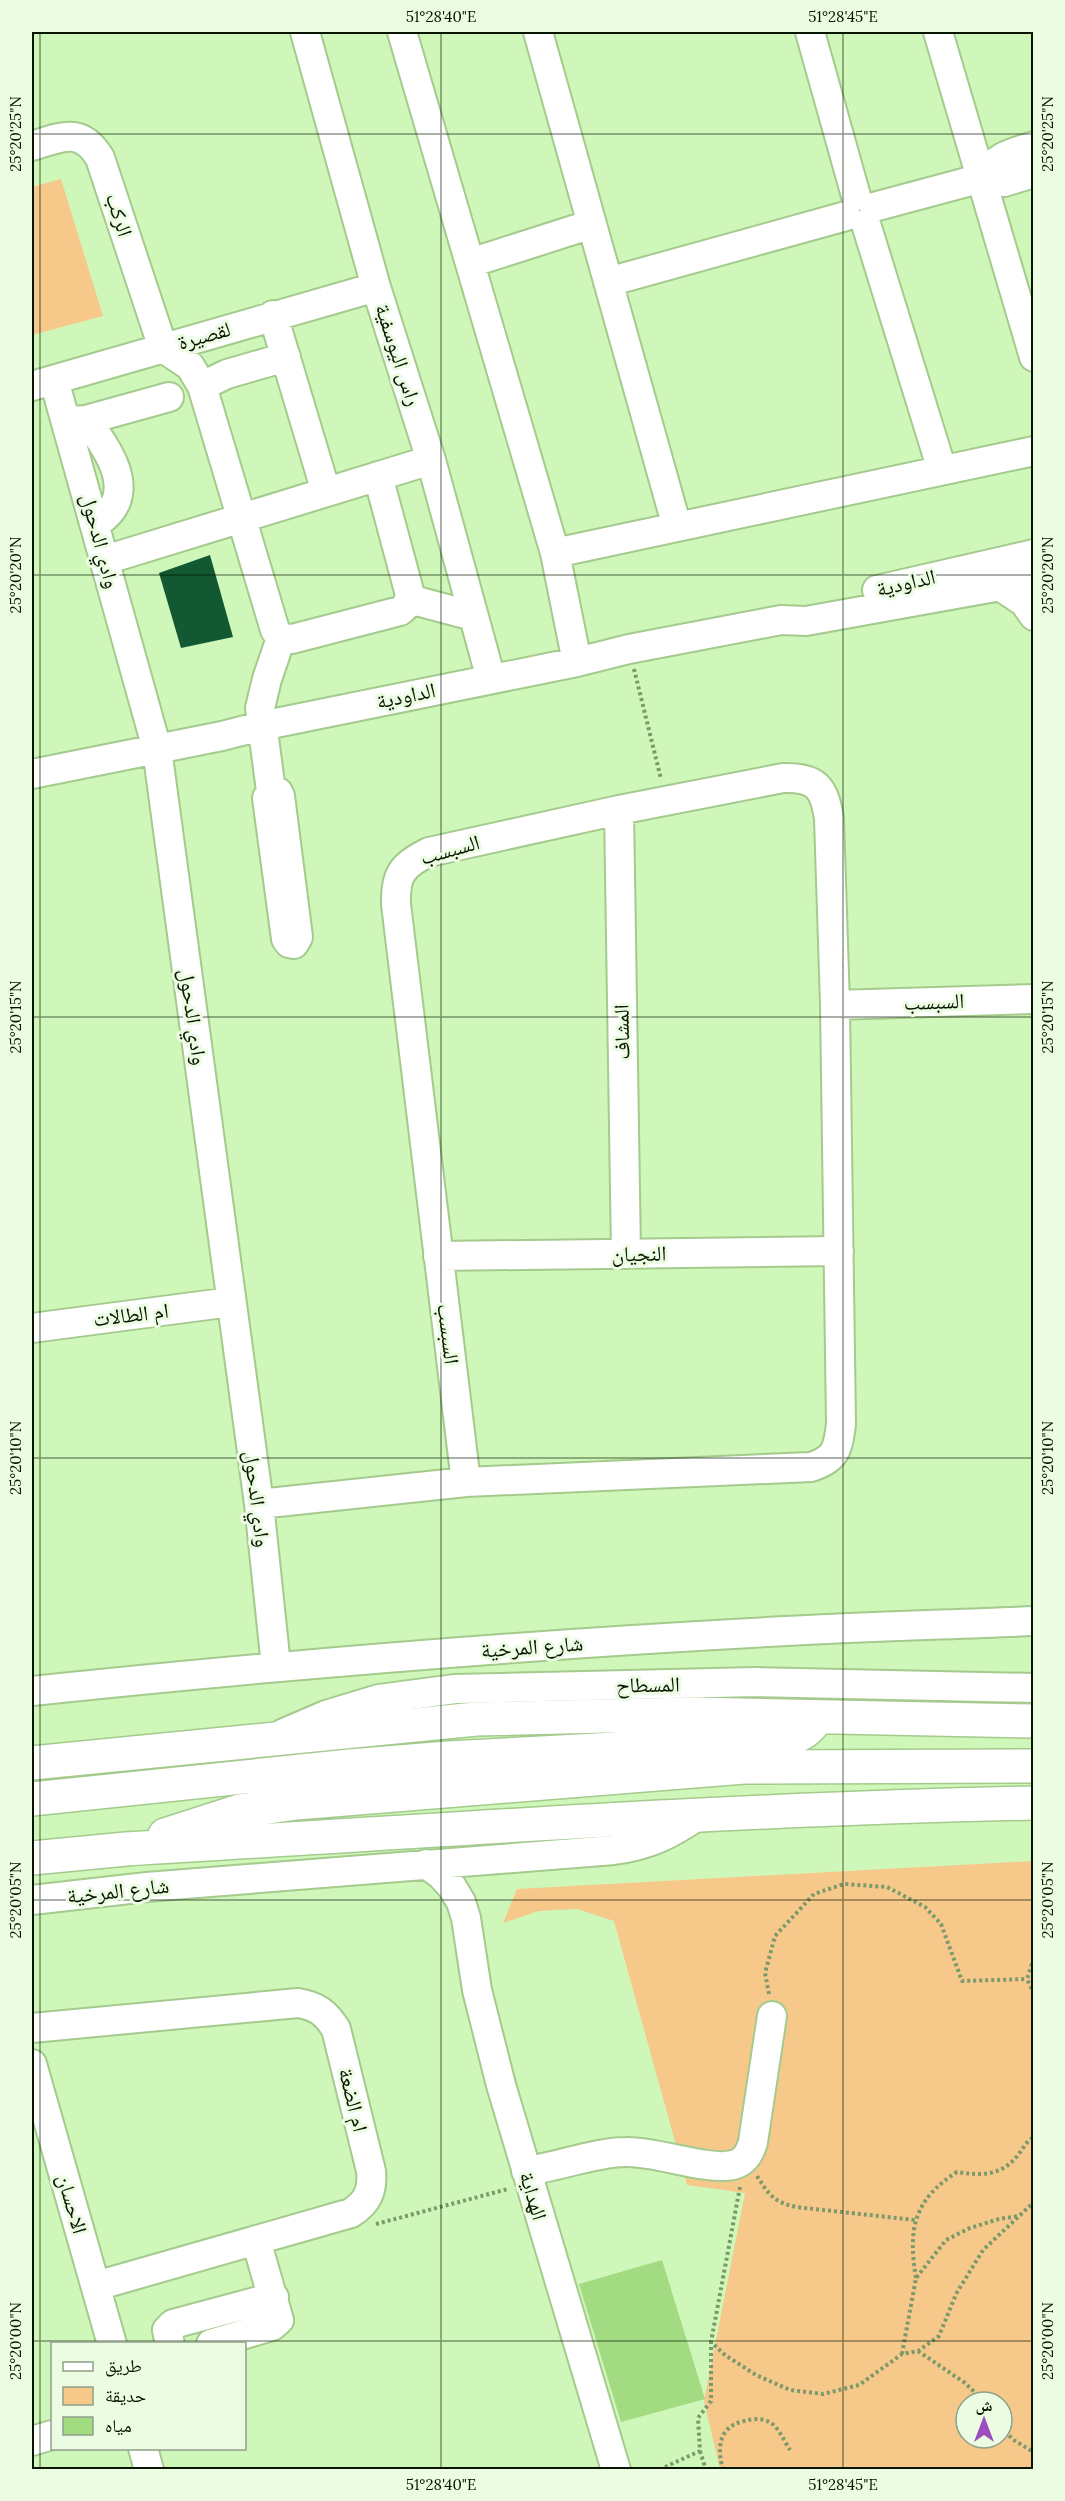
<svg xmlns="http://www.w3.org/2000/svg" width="1065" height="2501" font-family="Lora,'Noto Naskh Arabic',serif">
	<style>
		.green { fill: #f6c98b; fill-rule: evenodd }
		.water { fill: #a2db81 }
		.building { fill: #125833 }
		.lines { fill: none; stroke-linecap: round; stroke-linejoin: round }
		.minor-casing { stroke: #a4ca8e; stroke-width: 32 }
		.highway-casing { stroke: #a4ca8e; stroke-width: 36 }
		.path { stroke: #7c996c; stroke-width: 4; stroke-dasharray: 3 3; stroke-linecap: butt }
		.minor { stroke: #fff; stroke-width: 28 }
		.highway { stroke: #fff; stroke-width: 33 }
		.ticks { fill: none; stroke: #071501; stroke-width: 1.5; stroke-opacity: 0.45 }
		.labels { text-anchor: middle; stroke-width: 6; stroke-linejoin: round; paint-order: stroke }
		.street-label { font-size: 21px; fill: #071501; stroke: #ecfce3 }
		.neatline { fill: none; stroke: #071501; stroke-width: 2 }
		.ticks-label { font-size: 15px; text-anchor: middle; fill: #071501 }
	</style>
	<rect width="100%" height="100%" fill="#cff7b9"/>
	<!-- green -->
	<path class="green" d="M61 179 103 316 32 335V187Z
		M1033 1861V2469H720L704 2401 745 2193 687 2185 614 1921 577 1909 539 1911 503 1923 517 1889ZM966 2402H1002V2438H966Z"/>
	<!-- water -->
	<path class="water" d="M662 2260 705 2399 621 2422 579 2284Z"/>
	<!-- building -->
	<path class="building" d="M210 555 233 637 181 648 159 573Z"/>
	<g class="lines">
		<!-- minor casing -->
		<g class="minor-casing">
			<path id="minor" d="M305 32 376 287 431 460 491 679
				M402 32 555 553 577 662
				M538 32 677 527
				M810 32 856 196
				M938 32 1034 357
				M32 146C61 137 81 126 100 158L163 348 190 366 202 386
				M982 178C993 157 1012 153 1034 146
				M874 207 982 178 1004 182 1034 173
				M866 224 942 470
				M470 263 592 224
				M608 282 846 216
				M273 315 326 492
				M286 357 227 374 202 386 275 630 281 638 292 639 400 611C408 605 410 601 409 591L378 476
				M54 380 157 749 259 1504 276 1666
				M32 386 376 287
				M86 420 169 397
				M67 421 86 420C110 451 141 497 95 524
				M555 553 1034 451
				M105 560 431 460
				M1000 586 1024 602 1034 616
				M877 590 1034 554
				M409 599 473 616
				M32 774 222 736 261 726 577 662 629 649 781 620 806 621 1034 580
				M271 791 278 792 280 796 298 937 294 944 289 943 286 939 267 798Z
				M271 791 260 708 267 679 281 638
				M619 810 626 1254
				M835 1005 1034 999
				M438 1256 839 1251
				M32 1328 231 1302
				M259 1504 466 1482 811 1467C836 1459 838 1449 841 1424L835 1005 829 818C824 787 816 777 783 778L619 810 429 852C402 865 395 875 396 904L466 1482
				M32 1691C271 1666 511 1646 751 1633 845 1627 939 1625 1034 1621
				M284 1733 326 1715 379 1699 455 1689 756 1682 1034 1688
				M426 1864 440 1874 452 1887 461 1902 466 1918 477 1990 501 2085 616 2470
				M32 1900 147 1887 614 1850C650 1845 669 1835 699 1815
				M32 2028 298 2003C317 2006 326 2013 336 2029L371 2171C373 2190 368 2202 351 2213L96 2286
				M32 2064 112 2344
				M526 2171C558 2167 595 2152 626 2152 656 2151 707 2171 733 2165 745 2162 750 2153 753 2142L772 2016
				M170 2344 167 2330 173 2324 274 2297
				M211 2344 272 2326 279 2320 256 2240
				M32 2441 52 2435
				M143 2448 149 2470"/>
		</g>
		<!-- highway casing -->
		<g class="highway-casing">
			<path id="highway" d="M32 1763 476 1719 693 1714 1034 1721
				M32 1799 350 1766 448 1758 785 1740C801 1736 809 1730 818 1717
				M165 1835 240 1811 296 1803 744 1767 1034 1766
				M32 1858 126 1849C429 1831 731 1809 1034 1803"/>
		</g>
		<!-- path -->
		<path class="path" d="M634 669 661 779
			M1034 1958 1027 1979 1034 1994
			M769 1994 765 1973 775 1936 814 1894 844 1884 887 1887 925 1907 941 1924 962 1981 1027 1979
			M757 2176C769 2195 774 2202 796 2207L915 2220
			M740 2187 711 2342 725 2355 756 2375 790 2390 823 2394 859 2385 902 2354 918 2351 939 2336 956 2294 983 2250 1034 2202
			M376 2224 508 2189
			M916 2278C908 2230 913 2200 957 2172 981 2176 1002 2176 1018 2155 1023 2149 1026 2141 1034 2137
			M918 2351 965 2383 985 2402
			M902 2354 916 2278 946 2240 970 2228 999 2219 1019 2216
			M1002 2426 1012 2439 1030 2450H1034
			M700 2451 706 2470
			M665 2467 700 2451 698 2418 711 2401V2342
			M723 2470C717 2448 718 2427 744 2421 751 2419 760 2418 767 2421 778 2425 784 2441 790 2450"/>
		<!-- minor -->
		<use href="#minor" class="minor"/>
		<!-- highway -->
		<use href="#highway" class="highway"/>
	</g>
	<!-- ticks -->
	<path class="ticks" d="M40 32V2470M441 32V2470M843 32V2470M32 134H1034M32 575H1034M32 1017H1034M32 1458H1034M32 1900H1034M32 2341H1034"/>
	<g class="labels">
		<!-- street labels -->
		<g class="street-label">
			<text transform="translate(119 215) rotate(72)" y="7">الركب</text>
			<text transform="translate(204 336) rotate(-16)" y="7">لقصيرة</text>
			<text transform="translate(398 355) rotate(72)" y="7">راس اليوسفية</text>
			<text transform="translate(100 541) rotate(75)" y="7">وادي الدحول</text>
			<text transform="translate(906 583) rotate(-13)" y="7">الداودية</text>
			<text transform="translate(406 696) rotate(-12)" y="7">الداودية</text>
			<text transform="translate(450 850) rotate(-16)" y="7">السبسب</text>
			<text transform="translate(934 1002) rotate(-2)" y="7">السبسب</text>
			<text transform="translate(193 1017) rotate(82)" y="7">وادي الدحول</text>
			<text transform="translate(622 1032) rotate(-91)" y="7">المشاف</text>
			<text transform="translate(639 1254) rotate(-1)" y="7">النجيان</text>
			<text transform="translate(131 1315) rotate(-7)" y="7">ام الطالات</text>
			<text transform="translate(448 1334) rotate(83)" y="7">السبسب</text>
			<text transform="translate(257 1499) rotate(83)" y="7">وادي الدحول</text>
			<text transform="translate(532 1647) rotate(-4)" y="7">شارع المرخية</text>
			<text transform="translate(648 1685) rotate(-1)" y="7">المسطاح</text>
			<text transform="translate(118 1891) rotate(-6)" y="7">شارع المرخية</text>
			<text transform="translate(353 2100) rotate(76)" y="7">ام الضعة</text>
			<text transform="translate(533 2196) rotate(73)" y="7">الهداية</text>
			<text transform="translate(72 2204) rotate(74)" y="7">الاحسان</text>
		</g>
	</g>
	<!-- border -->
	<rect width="1065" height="2501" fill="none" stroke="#ecfce3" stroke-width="66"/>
	<!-- legend -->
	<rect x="51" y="2342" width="195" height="108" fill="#ecfce3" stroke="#90a089" stroke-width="1.5"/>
	<rect x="63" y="2362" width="30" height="9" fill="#ffffff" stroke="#90a089" stroke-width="1.5"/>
	<text x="105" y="2372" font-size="18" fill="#071501">طريق</text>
	<rect x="63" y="2387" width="30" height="18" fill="#f6c98b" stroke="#90a089" stroke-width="1.5"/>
	<text x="105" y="2402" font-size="18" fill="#071501">حديقة</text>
	<rect x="63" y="2417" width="30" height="18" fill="#a2db81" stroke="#90a089" stroke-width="1.5"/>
	<text x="105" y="2432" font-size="18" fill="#071501">مياه</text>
	<!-- north arrow -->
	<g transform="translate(984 2420)"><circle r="28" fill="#ecfce3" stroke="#90a089" stroke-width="1.5"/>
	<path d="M0-4.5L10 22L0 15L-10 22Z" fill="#9b4cbd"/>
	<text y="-9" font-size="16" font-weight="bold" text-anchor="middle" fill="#071501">ش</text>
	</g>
	<rect x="33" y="33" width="999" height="2435" class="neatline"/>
	<g class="ticks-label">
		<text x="441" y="22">51°28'40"E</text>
		<text x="843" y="22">51°28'45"E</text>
		<text transform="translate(16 134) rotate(-90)" y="5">25°20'25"N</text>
		<text transform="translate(1048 134) rotate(-90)" y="5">25°20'25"N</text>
		<text transform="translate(16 575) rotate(-90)" y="5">25°20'20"N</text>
		<text transform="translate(1048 575) rotate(-90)" y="5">25°20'20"N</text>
		<text transform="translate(16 1017) rotate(-90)" y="5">25°20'15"N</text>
		<text transform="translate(1048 1017) rotate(-90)" y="5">25°20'15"N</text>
		<text transform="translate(16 1458) rotate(-90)" y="5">25°20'10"N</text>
		<text transform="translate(1048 1458) rotate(-90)" y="5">25°20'10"N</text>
		<text transform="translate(16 1900) rotate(-90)" y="5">25°20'05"N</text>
		<text transform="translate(1048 1900) rotate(-90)" y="5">25°20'05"N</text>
		<text transform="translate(16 2341) rotate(-90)" y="5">25°20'00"N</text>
		<text transform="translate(1048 2341) rotate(-90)" y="5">25°20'00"N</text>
		<text x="441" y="2490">51°28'40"E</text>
		<text x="843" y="2490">51°28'45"E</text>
	</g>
</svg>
